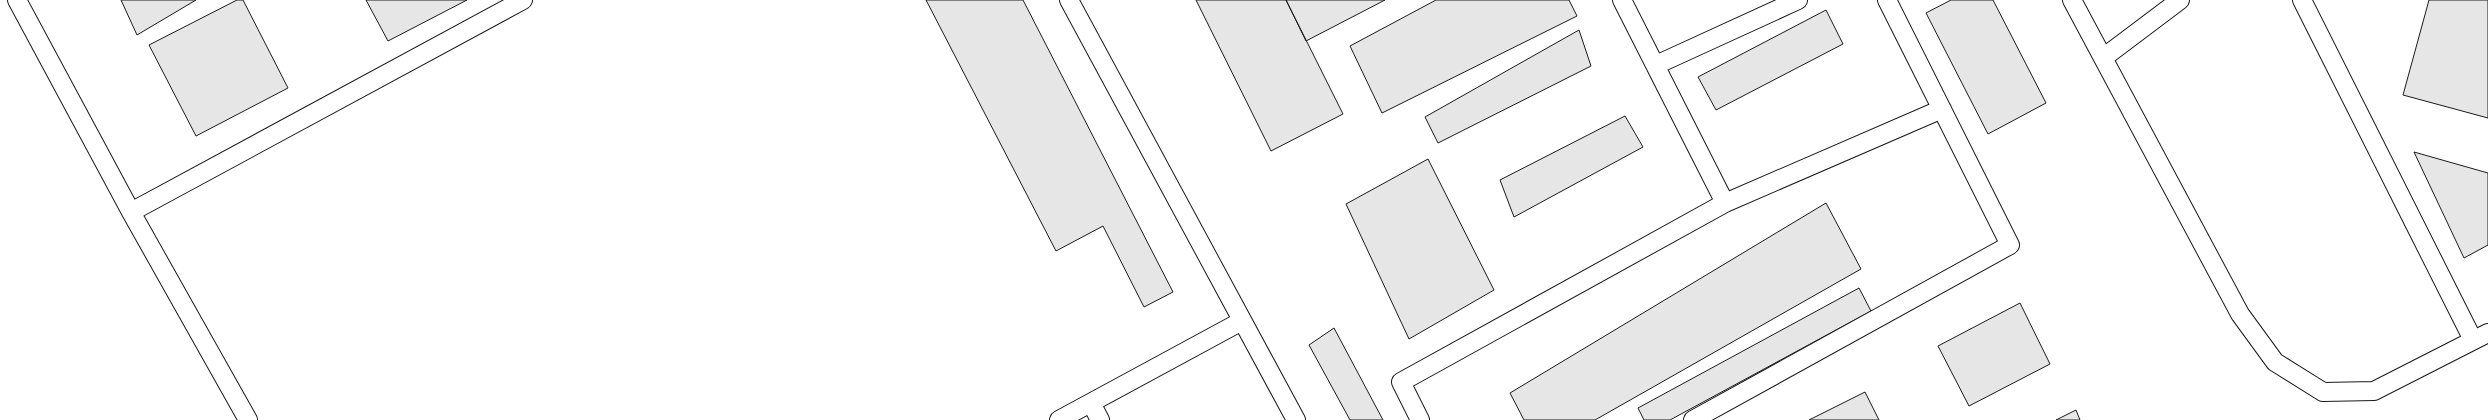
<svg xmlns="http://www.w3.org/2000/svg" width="2488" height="420" font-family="'PT Sans Narrow',sans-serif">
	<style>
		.building { fill: #e6e6e6; stroke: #1a1a1a }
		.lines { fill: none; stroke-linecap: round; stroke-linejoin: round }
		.lane-casing { stroke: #1a1a1a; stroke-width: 20 }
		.lane { stroke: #fff; stroke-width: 18 }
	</style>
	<rect width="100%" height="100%" fill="#fff"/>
	<!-- building -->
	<path class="building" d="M121 0H196L137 35Z
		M237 0H243L288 88 196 136 149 45Z
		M366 0H467L388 41Z
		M926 0H1023L1173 292 1144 307 1103 226 1056 251Z
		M1196 0H1286L1343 114 1271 151Z
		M1286 0H1385L1306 41Z
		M1436 0H1569L1577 16 1382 113 1350 46Z
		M1951 0H1993L2046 103 1988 134 1926 13Z
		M2429 0H2488V118L2403 95Z
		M1826 10 1843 44 1716 110 1698 77Z
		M1579 30 1591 66 1438 143 1425 117Z
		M1625 116 1643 147 1514 217 1500 180Z
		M2414 152 2488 173V245L2464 258Z
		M1428 159 1494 290 1409 339 1346 204Z
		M1826 203 1861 269 1595 420H1524L1510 393Z
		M1859 288 1871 311 1670 420H1644L1638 408Z
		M2020 303 2050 364 1969 406 1938 346Z
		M1334 328 1383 420H1350L1309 345Z
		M1865 392 1879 420H1809Z
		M2076 410 2080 420H2056Z"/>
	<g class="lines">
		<!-- lane casing -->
		<g class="lane-casing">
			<path id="lane" d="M17 0 131 212 248 420
				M1069 0 1296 420
				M1622 0 1725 203
				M2072 0 2240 314 2275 362 2323 392 2374 391 2488 333
				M2302 0 2473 340
				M2103 58 2180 0
				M1656 65 1798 0
				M131 212 523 0
				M1091 403 1100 420
				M1059 420 1240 322
				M1420 420 1401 382 1725 203 1942 109
				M1693 420 2010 245 1887 0"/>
		</g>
		<!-- lane -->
		<use href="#lane" class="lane"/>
	</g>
</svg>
